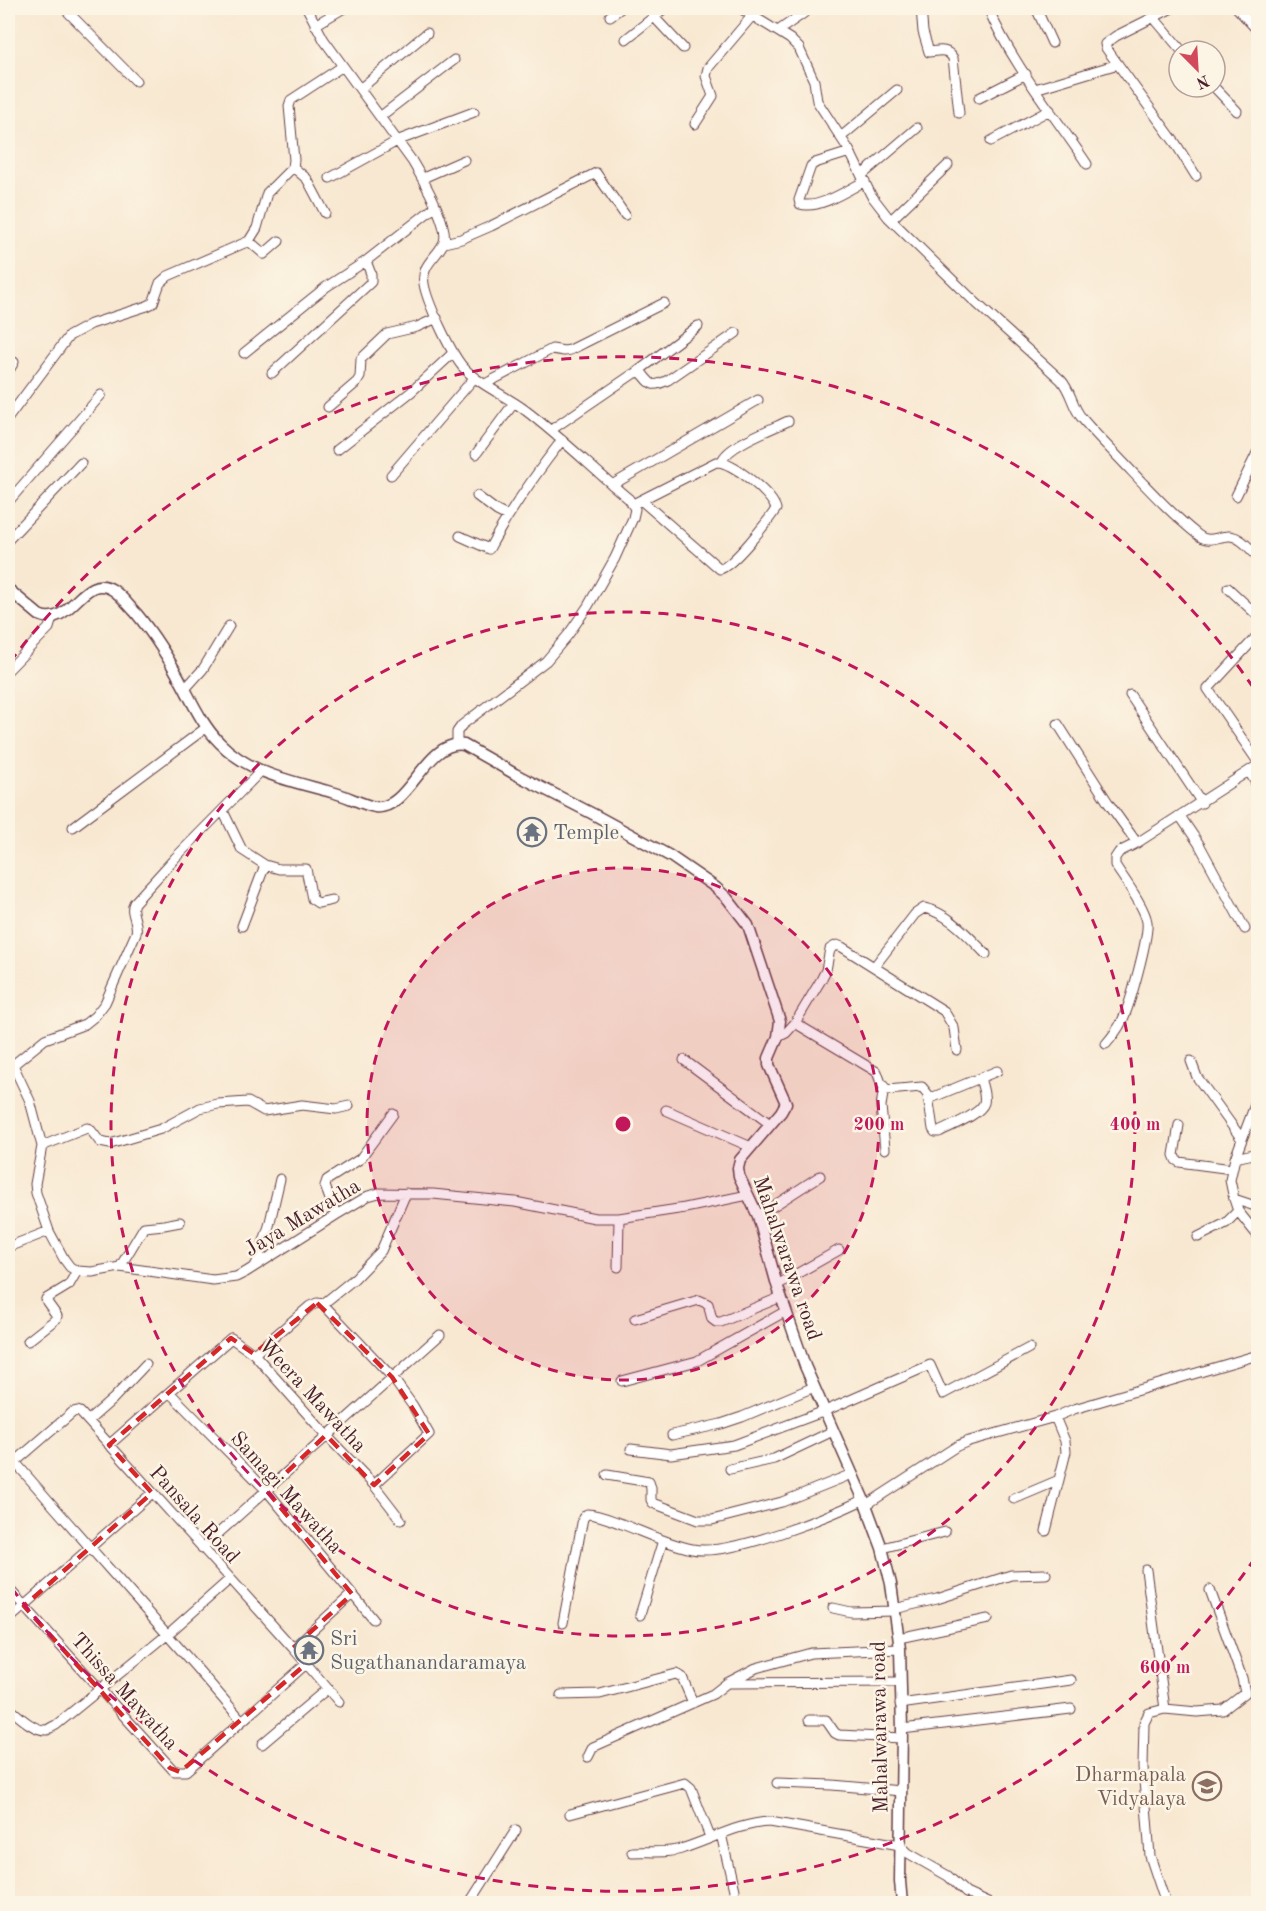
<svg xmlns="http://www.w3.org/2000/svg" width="1266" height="1911" font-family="'Old Standard TT',serif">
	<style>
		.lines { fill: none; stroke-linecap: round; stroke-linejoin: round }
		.minor-casing { stroke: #643d44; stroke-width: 11 }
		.tertiary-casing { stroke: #643d44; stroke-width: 13 }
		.minor { stroke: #fff; stroke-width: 9 }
		.tertiary { stroke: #fff; stroke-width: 10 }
		.marked { fill: none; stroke: #d62828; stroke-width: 4.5; stroke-dasharray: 12 8; stroke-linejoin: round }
		.ring { fill: none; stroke: #c2185b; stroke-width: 3; stroke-dasharray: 10 8 }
		.labels { text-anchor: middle; stroke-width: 5; stroke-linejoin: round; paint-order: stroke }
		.worship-label { font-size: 21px; fill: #5b616d; stroke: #fcf5e5; text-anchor: start }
		.street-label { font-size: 21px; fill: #4a1f2b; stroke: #fcf5e5 }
		.education-label { font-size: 21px; fill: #785e54; stroke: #fcf5e5; text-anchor: end }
		.centre { fill: #c2185b; stroke: #fcf5e5; stroke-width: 3 }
		.ring-label { font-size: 18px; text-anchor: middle; font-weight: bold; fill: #c2185b; stroke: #fcf5e5; stroke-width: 5; stroke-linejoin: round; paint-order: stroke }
	</style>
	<rect width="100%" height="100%" fill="#fcf5e5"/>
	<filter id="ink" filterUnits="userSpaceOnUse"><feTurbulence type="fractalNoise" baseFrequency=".0167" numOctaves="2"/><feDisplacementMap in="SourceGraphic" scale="12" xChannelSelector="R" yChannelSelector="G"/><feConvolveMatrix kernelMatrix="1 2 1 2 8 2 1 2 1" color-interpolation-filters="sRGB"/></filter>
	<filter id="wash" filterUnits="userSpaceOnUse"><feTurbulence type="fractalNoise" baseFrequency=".008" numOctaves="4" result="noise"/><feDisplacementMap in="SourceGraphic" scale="24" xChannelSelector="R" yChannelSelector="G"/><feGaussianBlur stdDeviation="1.35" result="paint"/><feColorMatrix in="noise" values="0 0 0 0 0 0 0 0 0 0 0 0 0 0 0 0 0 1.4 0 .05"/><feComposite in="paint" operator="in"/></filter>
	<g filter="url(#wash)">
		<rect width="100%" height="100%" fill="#f8e8d1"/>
	</g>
	<g filter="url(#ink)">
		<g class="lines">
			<!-- minor casing -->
			<g class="minor-casing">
				<path id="minor" d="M64 8 136 81
					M307 8 324 40 412 161C421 176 452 229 443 244 435 259 421 265 424 284 427 302 450 351 462 366 479 385 505 395 525 410 562 438 594 470 629 499L635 509 633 518 615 558 588 606 568 635 546 661 462 725 457 732V744
					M740 8 790 39 799 48 814 81 817 101 849 150 871 195 888 217 973 300 1061 380C1071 391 1072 406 1081 417 1092 431 1106 444 1119 458 1144 484 1169 512 1198 535 1209 544 1217 536 1229 536 1240 536 1250 549 1258 557
					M921 8 923 32 929 52C939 51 947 48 953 58L959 113
					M988 8C1012 64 1053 113 1087 164
					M1036 8 1052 43
					M1172 8 1116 36 1105 44 1106 48 1176 144 1196 176
					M1237 8 1258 31
					M610 16 621 8
					M654 17 683 48
					M1154 18 1182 51
					M315 25 344 8
					M778 31 811 8
					M626 39 665 8
					M1214 87 1237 111
					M361 88 427 33
					M1035 89 1118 64
					M979 98 1026 74
					M381 116 454 60
					M695 124 713 96 706 76 708 68 752 16
					M841 137 897 90
					M991 141 1050 110
					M850 152 815 163 811 166 799 200 800 204C818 210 848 190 865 181
					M293 167 307 179 325 213
					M862 175 917 128
					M330 178 399 140 474 112
					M423 178 464 160
					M891 220 948 165
					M249 241 264 254 279 241
					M444 243 461 239 491 226 596 173 625 215
					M244 353 326 287 366 261 435 207
					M8 372 14 362
					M637 372 698 326
					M272 373 371 282V274L366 261
					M485 384 552 349 564 351 570 350 664 303
					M328 407 357 382 360 377 361 359 387 334 417 327 437 318
					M8 418 69 336 91 324 147 306 153 303 160 283 168 276 249 241 257 228 267 193 293 167 294 160 289 106 291 100 343 66
					M551 430 633 374 641 372C652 385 651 388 668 380L736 333
					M337 450 411 392 453 353
					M476 454 514 403
					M722 461C728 445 772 429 788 421
					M391 475 475 377
					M612 485 758 400
					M477 496 497 511 507 516
					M1236 496 1258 451
					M8 502 101 395
					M633 504 641 500 716 462C732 461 772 494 776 509 768 521 733 566 720 569L641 500
					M460 536 489 549C510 510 535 475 562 440
					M8 540 81 463
					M1228 588 1258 616
					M1258 635 1208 689 1258 762
					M8 670 49 628 52 618
					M185 689 203 669 229 626
					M1130 695 1202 803
					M1058 724 1109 804 1137 843 1258 765
					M1249 771 1258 787
					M223 811 242 850 265 865 242 926
					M1180 816 1199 844 1245 929
					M73 827 207 727
					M265 865 279 869H306L312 899 318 903 332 900
					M874 967 915 914 924 908C949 913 969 937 986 954
					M795 1023 821 980 826 970 830 949 837 945 842 947 944 1011 954 1028 957 1050
					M778 1037 786 1033 795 1023 877 1072 881 1083 887 1090 922 1087 931 1098 997 1071
					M1106 1044C1112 1037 1118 1029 1122 1021 1130 1006 1149 936 1147 922 1145 907 1124 879 1115 865V858L1119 852 1137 843
					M684 1060 770 1124
					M1191 1061 1197 1077 1241 1138
					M13 1065 30 1101 42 1146 35 1184 36 1193 49 1231
					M8 1069 45 1039 85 1024 95 1016 105 1003 136 933C139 922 129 913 134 903L175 858 261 771
					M884 1088 881 1106 885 1149
					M928 1096 933 1129 935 1132H939C950 1126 980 1115 984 1103 986 1095 982 1086 980 1078
					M666 1110 751 1147
					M1179 1125 1174 1155 1176 1160 1179 1162 1232 1169
					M42 1146 87 1128 90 1129 100 1142 110 1144 161 1129 200 1108 218 1104 248 1102 264 1111 302 1105 336 1109 349 1106
					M1258 1153 1235 1158 1230 1180 1234 1199 1238 1211 1258 1236
					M1235 1158 1258 1097
					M1234 1199 1258 1207
					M336 1215 325 1186 327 1180 360 1159 393 1114
					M758 1216 820 1176
					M1198 1237 1226 1223 1238 1211
					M8 1247 49 1231 64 1259 70 1267 77 1271 92 1272 120 1267 213 1280 236 1277 246 1272 336 1215 368 1196 379 1193 433 1194 515 1202 595 1218H619L685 1208 748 1195
					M256 1265 269 1226 280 1179
					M120 1267 144 1227 164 1225 180 1222
					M618 1267 619 1218
					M777 1285 839 1250
					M323 1304 354 1279 381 1251 406 1193
					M635 1319 699 1300 708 1304 712 1319 716 1322H721L781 1297
					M28 1341 56 1319 57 1316 47 1302 46 1299 69 1285 77 1271
					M254 1354 310 1306 317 1303 323 1304 392 1377 413 1406 429 1434 374 1485
					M622 1381 697 1361 786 1311
					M170 1393 267 1491 373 1619
					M88 1421 113 1399 146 1364
					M672 1435 721 1424 742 1417 814 1387
					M109 1445 231 1338 254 1354 326 1435 374 1485 401 1520
					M631 1449 671 1454 734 1445 825 1411 930 1365 943 1394 1029 1348
					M8 1453 15 1462 73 1412 77 1411 80 1412 293 1648 339 1702
					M8 1469 15 1462C90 1549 168 1633 242 1721
					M730 1469 774 1459 833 1431
					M607 1475 649 1482 651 1488V1500L653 1503 698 1520H712L782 1502 852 1474
					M1014 1499 1059 1480
					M866 1505 957 1446 969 1441 1055 1417 1074 1409 1258 1355
					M1046 1531 1066 1452 1065 1441 1055 1417
					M202 1548 440 1335
					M882 1548 945 1532
					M1146 1570 1165 1709
					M8 1588 174 1771H186L306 1664
					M833 1608 851 1612 895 1611
					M894 1609 937 1599 1011 1575 1046 1574
					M640 1615 663 1540
					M8 1620 152 1493
					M563 1623 583 1518 587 1514C598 1514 611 1520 622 1524 645 1533 668 1544 692 1549 730 1557 827 1517 863 1500
					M899 1638 988 1619
					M293 1648 352 1594
					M729 1683 900 1682
					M561 1695 600 1694 676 1674 682 1677 693 1703
					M900 1704 1071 1680
					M8 1707C17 1714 33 1731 47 1730 48 1729 54 1726 56 1725L168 1634 230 1579
					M809 1720H826L835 1733 839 1735 902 1738
					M902 1729 1071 1709
					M262 1744 327 1689
					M588 1757 593 1747 713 1694 727 1683 756 1668 811 1653 900 1649
					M777 1783 832 1785 901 1791
					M570 1814 685 1783 691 1788 710 1837
					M721 1834 734 1890
					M632 1852C648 1851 669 1854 684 1848 712 1839 740 1823 770 1822L900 1845 908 1853 948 1876 966 1893 990 1904
					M469 1904 516 1830
					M1166 1904 1150 1856 1143 1767 1144 1723 1149 1713 1165 1709 1197 1712 1223 1710 1245 1693 1242 1678 1210 1590"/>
			</g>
			<!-- tertiary casing -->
			<g class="tertiary-casing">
				<path id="tertiary" d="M8 589 39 615C70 630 83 570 113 590 122 596 129 606 136 613 156 637 171 662 185 689 195 708 205 728 220 743 250 774 292 781 331 792 346 795 360 804 375 807 409 812 426 738 464 745L515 774 593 814 670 856 715 887 727 898 748 925 780 1021 778 1037 769 1058V1065L786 1103 781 1112 740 1160 738 1168 739 1176 758 1216 777 1285 805 1366 866 1505 882 1548 891 1584 900 1649 902 1729 900 1881 902 1904"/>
			</g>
			<!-- minor -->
			<use href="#minor" class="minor"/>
			<!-- tertiary -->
			<use href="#tertiary" class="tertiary"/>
		</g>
	</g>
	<!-- marked area -->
	<path class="marked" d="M317 1303 392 1377 429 1434 374 1485 326 1435 267 1491 352 1594 293 1648 306 1664 180 1772 170 1768 24 1606 152 1493 109 1445 231 1338 254 1354Z"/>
	<!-- distance rings -->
	<circle cx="623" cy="1124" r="256" fill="#c2185b" fill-opacity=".12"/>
	<g class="ring">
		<circle cx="623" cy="1124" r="256"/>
		<circle cx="623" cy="1124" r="512"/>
		<path d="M1255 1558A767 767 0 0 1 10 1586M10 662A767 767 0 0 1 1255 690"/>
	</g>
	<!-- icons -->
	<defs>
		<g id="temple-ring" transform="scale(1.5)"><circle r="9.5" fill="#fcf5e5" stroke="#6b7280" stroke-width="1.5"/><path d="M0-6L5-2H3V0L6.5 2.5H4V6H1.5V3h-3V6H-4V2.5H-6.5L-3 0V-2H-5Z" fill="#6b7280"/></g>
		<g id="school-ring" transform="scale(1.5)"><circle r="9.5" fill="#fcf5e5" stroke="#8d6e63" stroke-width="1.5"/><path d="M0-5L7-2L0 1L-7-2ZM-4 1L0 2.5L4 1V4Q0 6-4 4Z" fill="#8d6e63"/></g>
	</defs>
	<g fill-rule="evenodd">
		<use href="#temple-ring" x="532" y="832"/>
		<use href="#temple-ring" x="309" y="1650"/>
		<use href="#school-ring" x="1207" y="1786"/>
	</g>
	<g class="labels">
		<!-- worship labels -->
		<g class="worship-label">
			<text x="553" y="839">Temple</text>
			<text x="330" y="1645">Sri<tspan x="330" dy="24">Sugathanandaramaya</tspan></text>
		</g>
		<!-- street labels -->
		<g class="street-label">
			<text transform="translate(302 1217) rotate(-31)" y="7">Jaya Mawatha</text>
			<text transform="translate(788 1258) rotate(71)" y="7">Mahalwarawa road</text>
			<text transform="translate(313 1395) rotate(47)" y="7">Weera Mawatha</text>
			<text transform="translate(287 1492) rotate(48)" y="7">Samagi Mawatha</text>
			<text transform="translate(195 1514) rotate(48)" y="7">Pansala Road</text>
			<text transform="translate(125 1691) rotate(48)" y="7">Thissa Mawatha</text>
			<text transform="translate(879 1727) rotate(-91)" y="7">Mahalwarawa road</text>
		</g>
		<!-- education labels -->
		<g class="education-label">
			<text x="1186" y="1781">Dharmapala<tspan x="1186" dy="24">Vidyalaya</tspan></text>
		</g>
	</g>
	<circle cx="623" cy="1124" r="9" class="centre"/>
	<g class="ring-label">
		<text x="879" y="1130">200 m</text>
		<text x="1135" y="1130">400 m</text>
		<text x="1165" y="1673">600 m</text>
	</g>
	<!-- margin -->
	<rect width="1266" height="1911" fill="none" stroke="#fcf5e5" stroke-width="30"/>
	<!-- north arrow -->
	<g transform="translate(1197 69) rotate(156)"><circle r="28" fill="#fcf5e5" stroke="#b59f9b" stroke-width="1.5"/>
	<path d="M0-4.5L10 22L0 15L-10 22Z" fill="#d1495b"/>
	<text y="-9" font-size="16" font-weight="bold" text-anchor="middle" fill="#4a1f2b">N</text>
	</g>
</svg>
